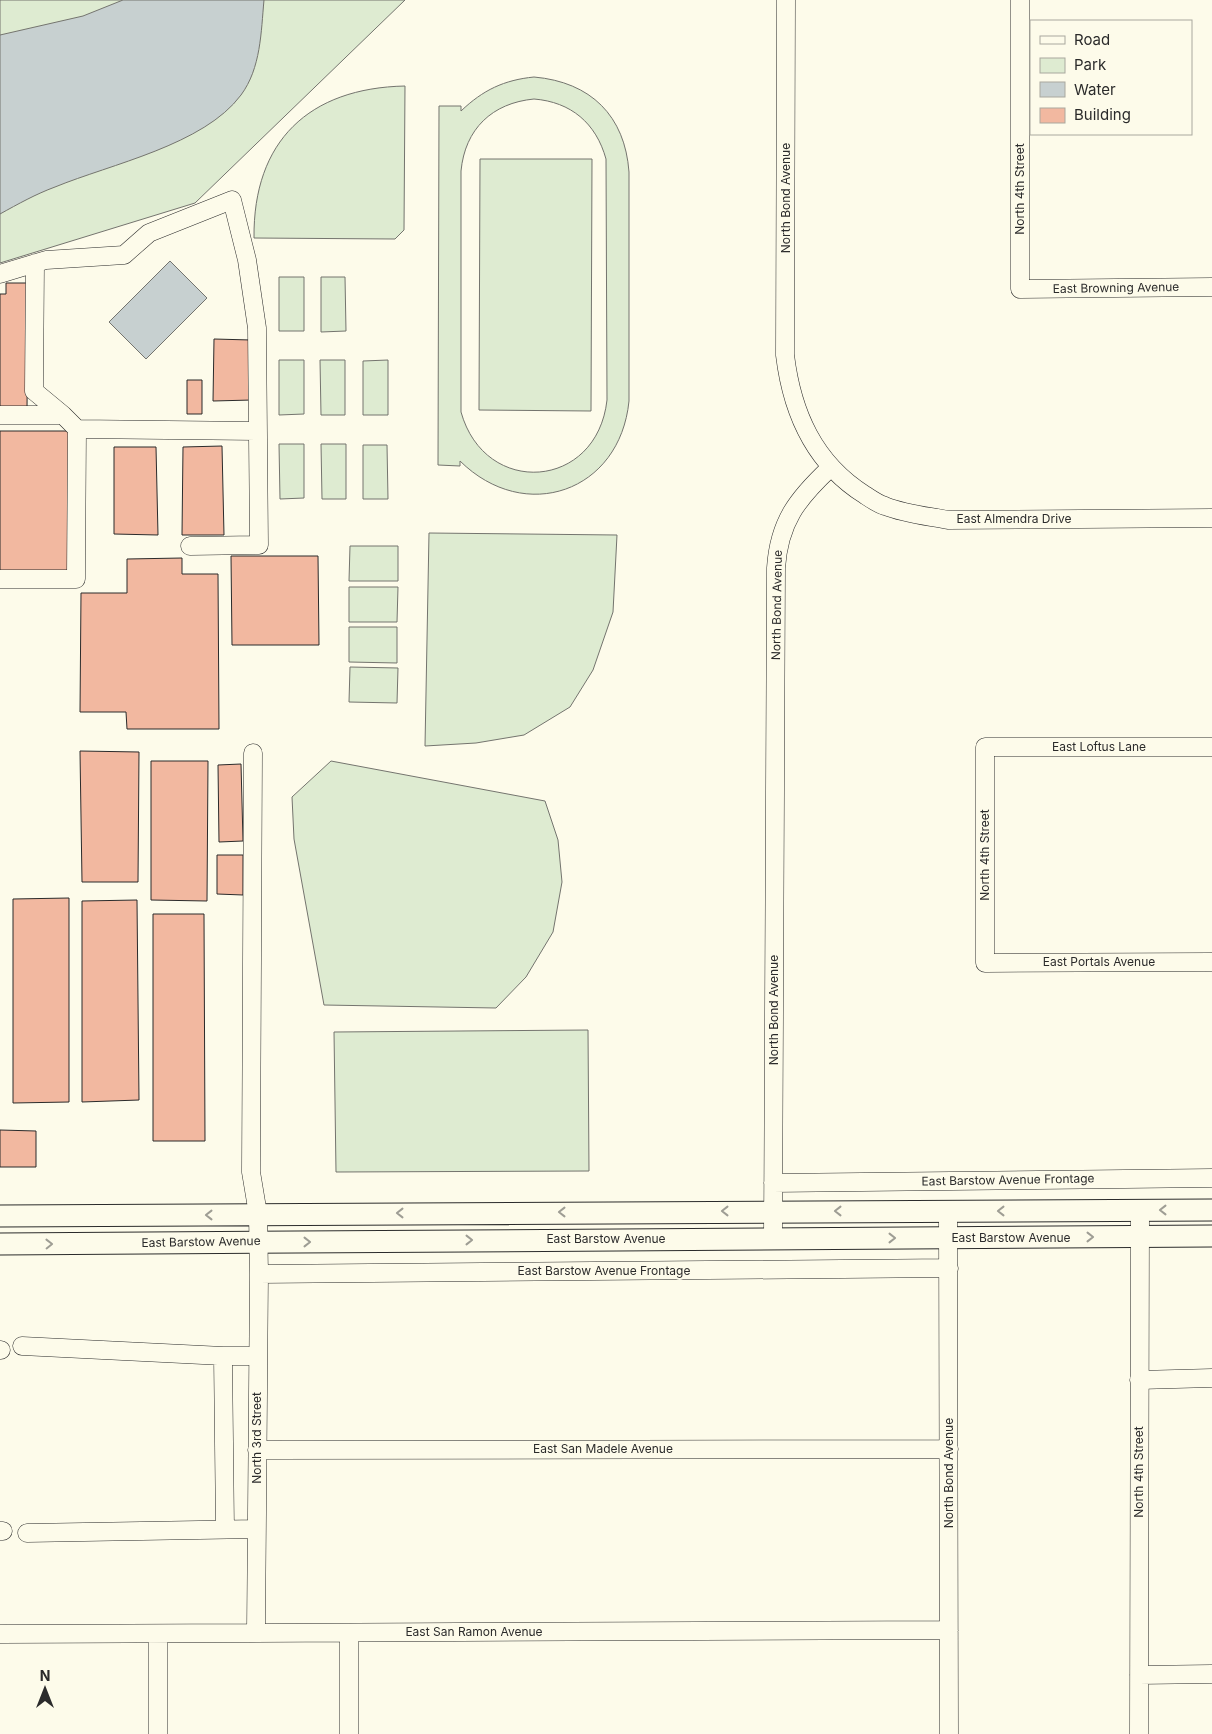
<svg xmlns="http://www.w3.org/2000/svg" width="1212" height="1734" font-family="Inter,sans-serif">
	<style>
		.green { fill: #deebd1; stroke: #74746e; fill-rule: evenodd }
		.water { fill: #c7d0d0; stroke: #74746e }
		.building { fill: #f2b8a0; stroke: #2b2b2b }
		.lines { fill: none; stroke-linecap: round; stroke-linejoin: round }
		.minor-casing { stroke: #2b2b2b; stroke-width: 19 }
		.major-casing { stroke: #2b2b2b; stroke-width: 23 }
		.minor { stroke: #fdfbea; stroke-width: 18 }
		.major { stroke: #fdfbea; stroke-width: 21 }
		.oneway { stroke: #9e9d94 }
		.labels { text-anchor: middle; stroke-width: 4; stroke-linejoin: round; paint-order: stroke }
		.street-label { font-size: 12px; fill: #2b2b2b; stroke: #fdfbea }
	</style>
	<rect width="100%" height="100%" fill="#fdfbea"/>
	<!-- green -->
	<path class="green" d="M0 0H405L195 203 0 263Z
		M534 77C591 82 625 116 629 172V401C620 492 525 525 460 461V466L438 465 439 106H461V111C483 90 504 80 534 77ZM534 99C571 102 596 123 606 159L607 400C597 490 485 498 461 412V171C465 129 492 103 534 99Z
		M405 86 404 230 395 239 254 238C253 141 309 88 405 86Z
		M480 159H592L591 411 479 410Z
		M279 277H304V331H279Z
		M321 277H345L346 331 321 332Z
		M279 360H304V414L279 415Z
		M320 360H345V415H321Z
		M388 360V415H363V361Z
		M279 444H304V498L280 499Z
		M321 444H346V499H322Z
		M363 445H387L388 499H363Z
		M429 533 617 535 613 612 593 670 570 707 524 735 476 743 425 746Z
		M350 546H398V581H349Z
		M349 587H398L397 622H349Z
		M349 627H397V663L349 662Z
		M350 667 398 668 397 703 349 702Z
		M331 761 545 801 558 840 562 882 553 932 526 977 496 1008 324 1005 294 839 292 797Z
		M588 1030 589 1171 336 1172 334 1032Z"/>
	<!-- water -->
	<path class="water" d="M123 0H264C261 32 261 68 241 95 204 145 111 164 55 187 36 194 18 204 0 214V35L83 16Z
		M170 261 207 298 146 359 109 322Z"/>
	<!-- building -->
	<path class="building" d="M6 283H28L27 410H0V294H6Z
		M214 339 251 340 252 400 213 401Z
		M187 380H202V414H187Z
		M0 431H71V571H0Z
		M222 446 224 535H182L183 447Z
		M114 447H156L158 535 114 534Z
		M231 556H318L319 645H232Z
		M182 558V574H218L219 729H127L126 712H80L81 593H127V559Z
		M80 751 139 752 138 882H82Z
		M151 761H208L207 901 151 900Z
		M241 764 243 841 219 842 218 765Z
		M217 855H243V895L217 894Z
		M69 898V1102L13 1103V899Z
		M137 900 139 1100 82 1102V901Z
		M153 914H204L205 1141H153Z
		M0 1130 36 1131V1167H0Z"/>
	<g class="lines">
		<!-- minor casing -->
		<g class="minor-casing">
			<path id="minor" d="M786 0 785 355C792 413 814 463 865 495 871 499 878 504 885 506 905 514 927 516 948 520L1212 518
				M1020 0V289L1212 287
				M35 263 34 391 63 415
				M0 274 46 260 124 255 149 233 232 200 247 260 257 328 259 545 190 546
				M0 415H63L77 429 76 579H0
				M77 429 258 431
				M1212 747H985V963L1212 962
				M253 753 251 1172 258 1214 259 1274 256 1633
				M773 1183 1212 1178
				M948 1211 949 1734
				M773 1238 776 568C779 522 797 499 830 468
				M259 1274 949 1268
				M22 1346 223 1356
				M0 1350H1
				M1139 1380 1212 1378
				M257 1450 949 1449
				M225 1529 223 1356H257
				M0 1531H3
				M27 1533 256 1529
				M349 1633V1734
				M0 1634 949 1630
				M158 1634V1734
				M1139 1675 1212 1674
				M1139 1734 1140 1210"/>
		</g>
		<!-- major casing -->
		<g class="major-casing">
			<path id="major" d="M0 1216 1212 1210
				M0 1244 1212 1236"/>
		</g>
		<!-- minor -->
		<use href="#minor" class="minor"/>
		<!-- major -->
		<use href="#major" class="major"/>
	</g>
	<!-- one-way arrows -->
	<defs><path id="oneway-chevron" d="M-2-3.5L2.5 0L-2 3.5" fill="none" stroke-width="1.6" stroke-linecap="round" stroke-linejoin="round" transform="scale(1.25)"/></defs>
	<g class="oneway">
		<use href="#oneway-chevron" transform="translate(1163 1210) rotate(180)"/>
		<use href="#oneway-chevron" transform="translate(725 1211) rotate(180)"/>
		<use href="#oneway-chevron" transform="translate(838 1211) rotate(-180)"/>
		<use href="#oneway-chevron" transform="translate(1001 1211) rotate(180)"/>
		<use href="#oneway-chevron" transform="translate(562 1212) rotate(180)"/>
		<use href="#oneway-chevron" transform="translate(400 1213) rotate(180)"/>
		<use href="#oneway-chevron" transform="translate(209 1215) rotate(180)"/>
		<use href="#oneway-chevron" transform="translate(1090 1237)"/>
		<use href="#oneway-chevron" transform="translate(892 1238)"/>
		<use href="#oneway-chevron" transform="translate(469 1240)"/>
		<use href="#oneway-chevron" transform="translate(307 1242)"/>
		<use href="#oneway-chevron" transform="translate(49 1244) rotate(-1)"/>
	</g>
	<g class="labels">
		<!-- street labels -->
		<g class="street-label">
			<text transform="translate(1020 189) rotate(-90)" y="4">North 4th Street</text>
			<text transform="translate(786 198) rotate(-90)" y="4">North Bond Avenue</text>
			<text transform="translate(1116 288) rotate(-1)" y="4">East Browning Avenue</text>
			<text x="1014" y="523">East Almendra Drive</text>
			<text transform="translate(777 605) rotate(-89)" y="4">North Bond Avenue</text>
			<text x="1099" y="751">East Loftus Lane</text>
			<text transform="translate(985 855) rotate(-90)" y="4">North 4th Street</text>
			<text x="1099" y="966">East Portals Avenue</text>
			<text transform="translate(774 1010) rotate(-90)" y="4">North Bond Avenue</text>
			<text transform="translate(1008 1180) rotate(-1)" y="4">East Barstow Avenue Frontage</text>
			<text x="1011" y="1242">East Barstow Avenue</text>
			<text x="606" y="1243">East Barstow Avenue</text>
			<text transform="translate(201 1242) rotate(-1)" y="4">East Barstow Avenue</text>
			<text x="604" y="1275">East Barstow Avenue Frontage</text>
			<text transform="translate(257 1438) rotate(-90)" y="4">North 3rd Street</text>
			<text x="603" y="1453">East San Madele Avenue</text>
			<text transform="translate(1139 1472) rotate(-90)" y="4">North 4th Street</text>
			<text transform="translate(949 1473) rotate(-90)" y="4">North Bond Avenue</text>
			<text x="474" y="1636">East San Ramon Avenue</text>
		</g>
	</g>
	<!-- legend -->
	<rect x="1030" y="20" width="162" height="115" fill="#fdfbea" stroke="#a9a89e"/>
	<rect x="1040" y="36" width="25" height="8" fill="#fdfbea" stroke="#a9a89e"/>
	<text x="1074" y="45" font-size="15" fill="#2b2b2b">Road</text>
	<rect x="1040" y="58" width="25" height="15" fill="#deebd1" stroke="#a9a89e"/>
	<text x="1074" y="70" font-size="15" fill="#2b2b2b">Park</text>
	<rect x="1040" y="82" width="25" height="15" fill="#c7d0d0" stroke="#a9a89e"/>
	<text x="1074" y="95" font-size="15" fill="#2b2b2b">Water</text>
	<rect x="1040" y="108" width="25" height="15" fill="#f2b8a0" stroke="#a9a89e"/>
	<text x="1074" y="120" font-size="15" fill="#2b2b2b">Building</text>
	<!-- north arrow -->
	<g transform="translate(45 1689)" stroke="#fdfbea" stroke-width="4" paint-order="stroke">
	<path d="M0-4L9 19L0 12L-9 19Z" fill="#2b2b2b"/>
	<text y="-8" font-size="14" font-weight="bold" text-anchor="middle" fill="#2b2b2b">N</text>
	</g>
</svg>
